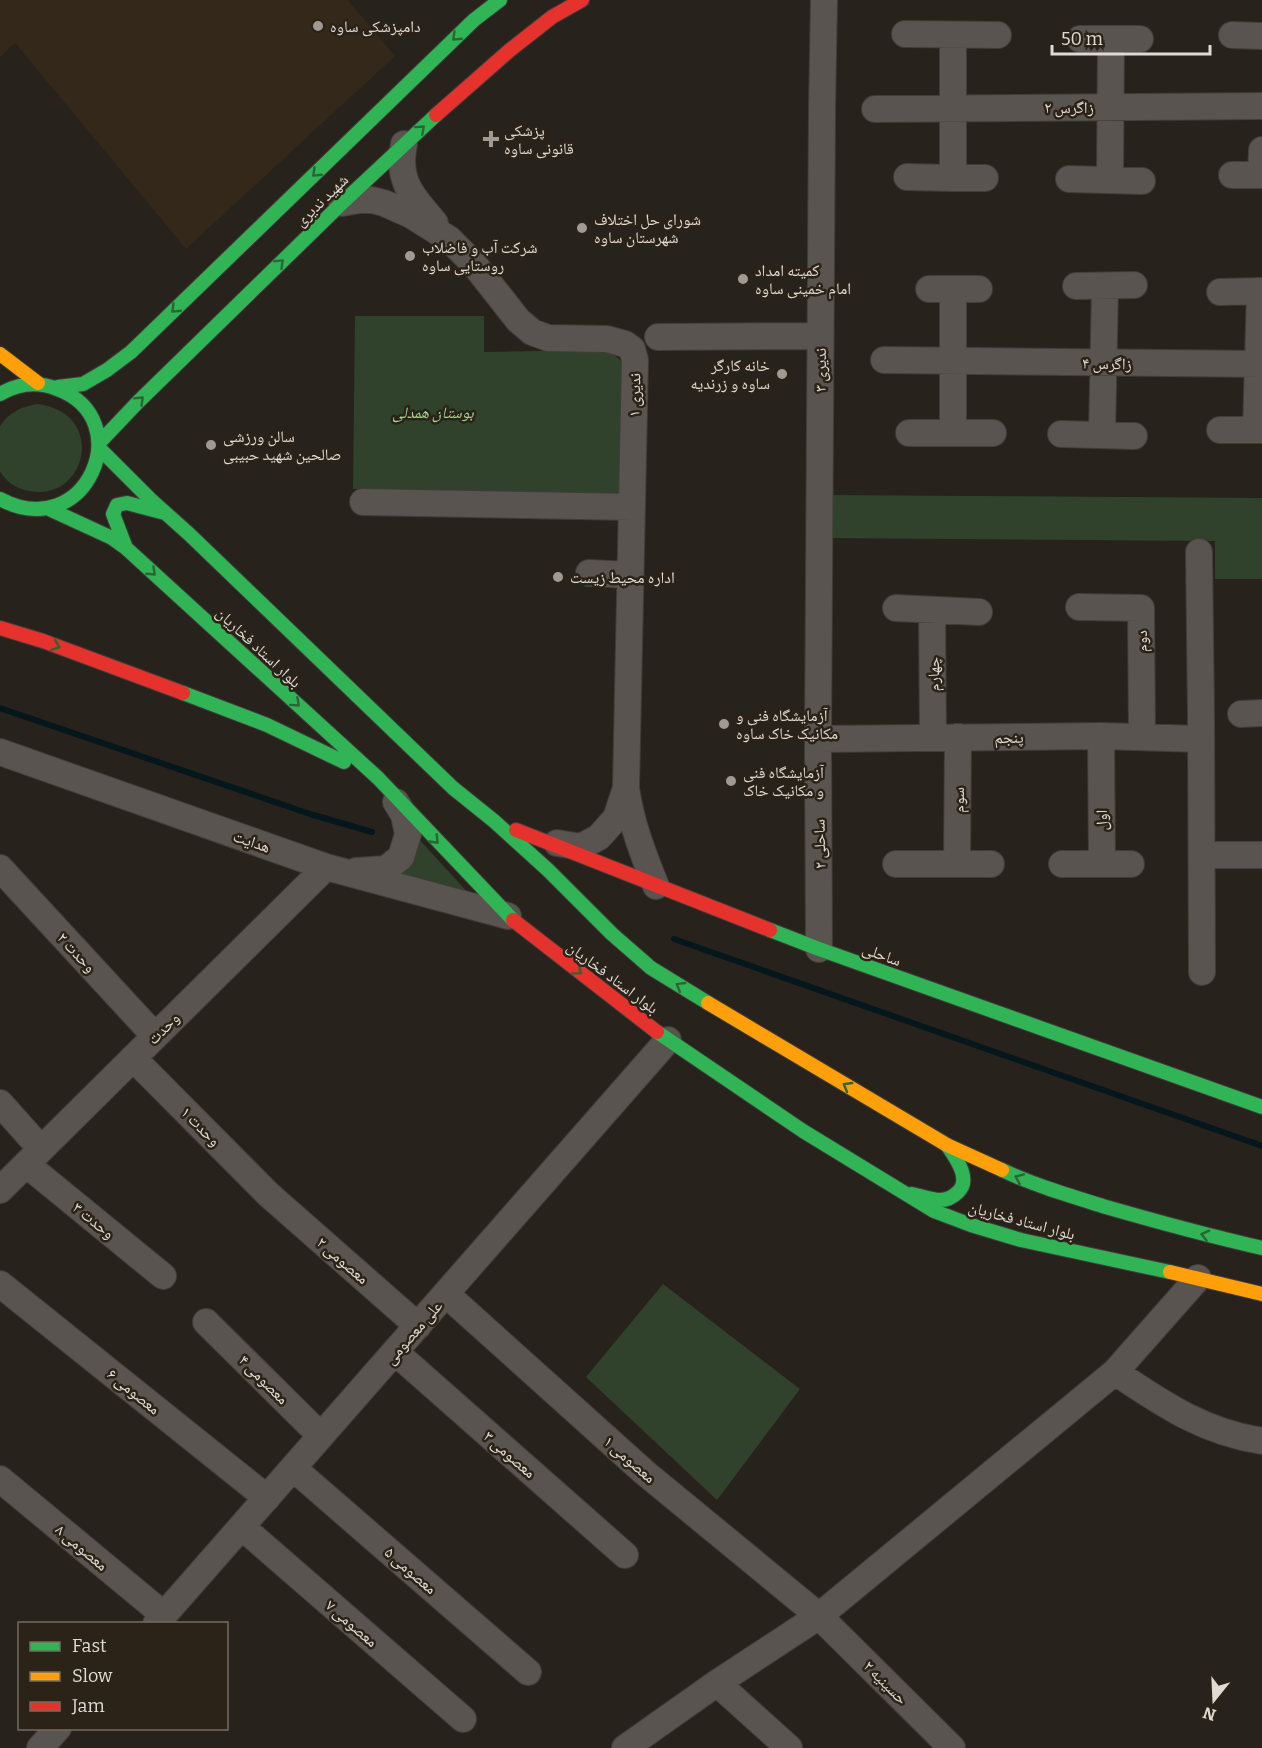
<svg xmlns="http://www.w3.org/2000/svg" width="1262" height="1748" font-family="Bitter,'Noto Naskh Arabic',serif">
	<style>
		.built { fill: #332819 }
		.green { fill: #31422c }
		.lines { fill: none; stroke-linecap: round; stroke-linejoin: round }
		.stream { stroke: #04171c; stroke-width: 6 }
		.street-casing { stroke: #413d39; stroke-width: 28 }
		.fast-casing { stroke: #413d39; stroke-width: 16 }
		.slow-casing { stroke: #413d39; stroke-width: 16 }
		.jam-casing { stroke: #413d39; stroke-width: 16 }
		.street { stroke: #595450; stroke-width: 26 }
		.fast { stroke: #30b455; stroke-width: 14 }
		.slow { stroke: #ff9f0a; stroke-width: 14 }
		.jam { stroke: #e5322d; stroke-width: 14 }
		.oneway { stroke: #2d6433 }
		.poi-dot { fill: #9f9a93; stroke: #2b2318; stroke-width: 2 }
		.labels { text-anchor: middle; stroke-width: 5; stroke-linejoin: round; paint-order: stroke }
		.poi-label { font-size: 16px; fill: #e0dad3; stroke: #2b2318; text-anchor: start }
		.street-label { font-size: 16px; fill: #e0dad3; stroke: #2b2318 }
		.park-label { font-size: 16px; font-style: italic; fill: #a2d895; stroke: #2b2318 }
	</style>
	<rect width="100%" height="100%" fill="#27221c"/>
	<!-- built -->
	<path class="built" d="M0 0H348L395 56 186 249 15 43 0 57Z"/>
	<!-- green -->
	<path class="green" d="M355 316H484V352L599 350C610 352 618 356 624 365L621 494 353 489Z
		M37 404C108 412 87 503 29 491 17 489 6 482 0 471V426C9 412 21 407 37 404Z
		M820 495 1262 498V579H1215V541L819 538Z
		M415 835 473 898 389 878 413 862Z
		M663 1284 800 1389 717 1500 586 1377Z"/>
	<g class="lines">
		<!-- stream -->
		<path class="stream" d="M0 708 310 814 372 832
			M674 939 1262 1146"/>
		<!-- street casing -->
		<g class="street-casing">
			<path id="street" d="M905 34 998 35
				M1232 35 1262 36
				M1080 39H1140
				M875 109 1262 106
				M404 144C396 181 413 197 435 223
				M1232 175H1262
				M1261 175 1262 150
				M907 177 953 178V35
				M953 178H985
				M1069 179 1142 181
				M1110 180 1111 39
				M342 203 359 200H372L384 203 411 215 449 239 474 264 518 320 532 332 548 338 607 339 625 344 632 349 635 360 626 788C631 823 643 854 656 886
				M1076 286 1134 285
				M929 289H979
				M1220 292 1262 291
				M658 337 820 336
				M884 360 1262 364
				M1220 430H1262
				M1256 430 1260 291
				M909 433H993
				M953 433V289
				M1061 434 1134 436
				M1102 435 1105 286
				M363 502 632 507
				M1199 552 1201 715 1202 972
				M589 573 630 575
				M1079 607 1141 608 1142 736
				M896 608 979 612
				M932 610 933 737
				M1241 714 1262 713
				M818 739 1101 736 1201 739
				M0 752 326 867 508 916
				M557 843 581 847 599 837 616 818 626 788
				M1202 855H1262
				M896 864H991
				M957 864 958 737
				M1062 864H1102L1101 736
				M1102 864H1131
				M0 868 155 1036
				M356 871 386 869 401 857 408 834 404 815 396 802
				M819 949 818 739 822 108 824 0
				M133 1058 268 1194 418 1326
				M0 1103 41 1149
				M26 1164 163 1276
				M0 1190 326 867
				M0 1284 267 1498
				M446 1294 644 1472 819 1616 952 1748
				M206 1322 321 1436
				M395 1352 625 1555
				M1115 1372C1163 1404 1203 1432 1262 1441
				M293 1468 528 1672
				M0 1479 164 1615
				M242 1527 463 1719
				M156 1624 668 1040
				M717 1683 789 1748
				M40 1748 58 1728
				M625 1748 717 1683 819 1616 1115 1372 1198 1278"/>
		</g>
		<!-- fast casing -->
		<g class="fast-casing">
			<path id="fast" d="M58 387 83 384 107 370 131 352 474 20 500 0
				M0 394C19 383 37 381 57 389 140 419 86 545 0 499
				M100 442 138 402 342 203 436 115
				M100 449 151 500 189 534 453 788 494 821 548 870 612 934 651 968 708 1003
				M49 509 112 538 126 548 378 778 513 920
				M126 548 113 514 117 505 127 503 165 513
				M183 693 267 725 344 762
				M770 930 819 949 1262 1107
				M657 1032 803 1131 934 1211 971 1225 1021 1240 1170 1272
				M1002 1170C1036 1186 1071 1196 1106 1207 1158 1222 1210 1236 1262 1248
				M912 1194C921 1196 931 1200 940 1200 947 1200 953 1197 958 1192 972 1179 955 1157 947 1145"/>
		</g>
		<!-- slow casing -->
		<g class="slow-casing">
			<path id="slow" d="M0 354 38 383
				M708 1003 947 1145 1002 1170
				M1170 1272 1262 1294"/>
		</g>
		<!-- jam casing -->
		<g class="jam-casing">
			<path id="jam" d="M436 115 510 50 552 17 582 0
				M0 628 43 641 183 693
				M516 830 770 930
				M513 920 657 1032"/>
		</g>
		<!-- street -->
		<use href="#street" class="street"/>
		<!-- fast -->
		<use href="#fast" class="fast"/>
		<!-- slow -->
		<use href="#slow" class="slow"/>
		<!-- jam -->
		<use href="#jam" class="jam"/>
	</g>
	<!-- one-way arrows -->
	<defs><path id="oneway-chevron" d="M-2-3.5L2.5 0L-2 3.5" fill="none" stroke-width="1.6" stroke-linecap="round" stroke-linejoin="round" transform="scale(1.5)"/></defs>
	<g class="oneway">
		<use href="#oneway-chevron" transform="translate(456 37) rotate(136)"/>
		<use href="#oneway-chevron" transform="translate(421 129) rotate(-42)"/>
		<use href="#oneway-chevron" transform="translate(316 173) rotate(136)"/>
		<use href="#oneway-chevron" transform="translate(280 263) rotate(-44)"/>
		<use href="#oneway-chevron" transform="translate(175 309) rotate(136)"/>
		<use href="#oneway-chevron" transform="translate(140 400) rotate(-45)"/>
		<use href="#oneway-chevron" transform="translate(152 572) rotate(43)"/>
		<use href="#oneway-chevron" transform="translate(56 646) rotate(21)"/>
		<use href="#oneway-chevron" transform="translate(296 703) rotate(42)"/>
		<use href="#oneway-chevron" transform="translate(435 840) rotate(46)"/>
		<use href="#oneway-chevron" transform="translate(578 971) rotate(37)"/>
		<use href="#oneway-chevron" transform="translate(680 986) rotate(-149)"/>
		<use href="#oneway-chevron" transform="translate(847 1086) rotate(-150)"/>
		<use href="#oneway-chevron" transform="translate(1019 1178) rotate(-157)"/>
		<use href="#oneway-chevron" transform="translate(1205 1235) rotate(-166)"/>
	</g>
	<!-- markers -->
	<g class="poi-dot">
		<circle cx="318" cy="26" r="6"/>
		<path d="M488 130h6v6h6v6h-6v6h-6v-6h-6v-6h6z"/>
		<circle cx="582" cy="228" r="6"/>
		<circle cx="410" cy="256" r="6"/>
		<circle cx="743" cy="279" r="6"/>
		<circle cx="782" cy="374" r="6"/>
		<circle cx="211" cy="445" r="6"/>
		<circle cx="558" cy="577" r="6"/>
		<circle cx="724" cy="724" r="6"/>
		<circle cx="731" cy="781" r="6"/>
	</g>
	<g class="labels">
		<!-- poi labels -->
		<g class="poi-label">
			<text x="330" y="32">دامپزشکی ساوه</text>
			<text x="504" y="136">پزشکی<tspan x="504" dy="18">قانونی ساوه</tspan></text>
			<text x="594" y="225">شورای حل اختلاف<tspan x="594" dy="18">شهرستان ساوه</tspan></text>
			<text x="422" y="253">شرکت آب و فاضلاب<tspan x="422" dy="18">روستایی ساوه</tspan></text>
			<text x="755" y="276">کمیته امداد<tspan x="755" dy="18">امام خمینی ساوه</tspan></text>
			<text x="770" y="371" text-anchor="end">خانه کارگر<tspan x="770" dy="18">ساوه و زرندیه</tspan></text>
			<text x="223" y="442">سالن ورزشی<tspan x="223" dy="18">صالحین شهید حبیبی</tspan></text>
			<text x="570" y="583">اداره محیط زیست</text>
			<text x="736" y="721">آزمایشگاه فنی و<tspan x="736" dy="18">مکانیک خاک ساوه</tspan></text>
			<text x="743" y="778">آزمایشگاه فنی<tspan x="743" dy="18">و مکانیک خاک</tspan></text>
		</g>
		<!-- street labels -->
		<g class="street-label">
			<text x="1069" y="113">زاگرس ۲</text>
			<text transform="translate(321 200) rotate(-44)" y="6">شهید ندیری</text>
			<text transform="translate(1107 363) rotate(1)" y="6">زاگرس ۴</text>
			<text transform="translate(820 370) rotate(-90)" y="6">ندیری ۳</text>
			<text transform="translate(634 395) rotate(-89)" y="6">ندیری ۱</text>
			<text transform="translate(1141 641) rotate(-90)" y="6">دوم</text>
			<text transform="translate(259 647) rotate(43)" y="6">بلوار استاد فخاریان</text>
			<text transform="translate(933 674) rotate(-90)" y="6">چهارم</text>
			<text transform="translate(1009 737) rotate(-1)" y="6">پنجم</text>
			<text transform="translate(958 800) rotate(-90)" y="6">سوم</text>
			<text transform="translate(1101 820) rotate(-90)" y="6">اول</text>
			<text transform="translate(252 841) rotate(19)" y="6">هدایت</text>
			<text transform="translate(819 844) rotate(-91)" y="6">ساحلی ۲</text>
			<text transform="translate(77 952) rotate(47)" y="6">وحدت ۲</text>
			<text transform="translate(882 954) rotate(20)" y="6">ساحلی</text>
			<text transform="translate(613 977) rotate(37)" y="6">بلوار استاد فخاریان</text>
			<text transform="translate(163 1028) rotate(-45)" y="6">وحدت</text>
			<text transform="translate(201 1126) rotate(45)" y="6">وحدت ۱</text>
			<text transform="translate(94 1220) rotate(39)" y="6">وحدت ۳</text>
			<text transform="translate(1022 1220) rotate(15)" y="6">بلوار استاد فخاریان</text>
			<text transform="translate(343 1260) rotate(41)" y="6">معصومی ۲</text>
			<text transform="translate(413 1332) rotate(-49)" y="6">علی معصومی</text>
			<text transform="translate(264 1379) rotate(45)" y="6">معصومی ۴</text>
			<text transform="translate(134 1391) rotate(39)" y="6">معصومی ۶</text>
			<text transform="translate(510 1454) rotate(41)" y="6">معصومی ۳</text>
			<text transform="translate(630 1459) rotate(41)" y="6">معصومی ۱</text>
			<text transform="translate(82 1547) rotate(40)" y="6">معصومی ۸</text>
			<text transform="translate(411 1570) rotate(41)" y="6">معصومی ۵</text>
			<text transform="translate(352 1623) rotate(41)" y="6">معصومی ۷</text>
			<text transform="translate(886 1682) rotate(45)" y="6">حسینیه ۲</text>
		</g>
		<!-- park labels -->
		<g class="park-label">
			<text x="433" y="418">بوستان همدلی</text>
		</g>
	</g>
	<!-- legend -->
	<rect x="18" y="1622" width="210" height="108" fill="#2b2318" stroke="#736c63" stroke-width="1.5"/>
	<rect x="30" y="1642" width="30" height="9" fill="#30b455" stroke="#736c63" stroke-width="1.5"/>
	<text x="72" y="1652" font-size="18" fill="#e0dad3">Fast</text>
	<rect x="30" y="1672" width="30" height="9" fill="#ff9f0a" stroke="#736c63" stroke-width="1.5"/>
	<text x="72" y="1682" font-size="18" fill="#e0dad3">Slow</text>
	<rect x="30" y="1702" width="30" height="9" fill="#e5322d" stroke="#736c63" stroke-width="1.5"/>
	<text x="72" y="1712" font-size="18" fill="#e0dad3">Jam</text>
	<!-- north arrow -->
	<g transform="translate(1214 1700) rotate(198)" stroke="#2b2318" stroke-width="4.5" paint-order="stroke">
	<path d="M0-4.5L10 22L0 15L-10 22Z" fill="#e0dad3"/>
	<text y="-9" font-size="16" font-weight="bold" text-anchor="middle" fill="#e0dad3">N</text>
	</g>
	<!-- scale -->
	<path d="M1052 45v9h158v-9" fill="none" stroke="#e0dad3" stroke-width="3"/>
	<text x="1061" y="45" font-size="18" fill="#e0dad3" stroke="#2b2318" stroke-width="4.5" paint-order="stroke">50 m</text>
</svg>
